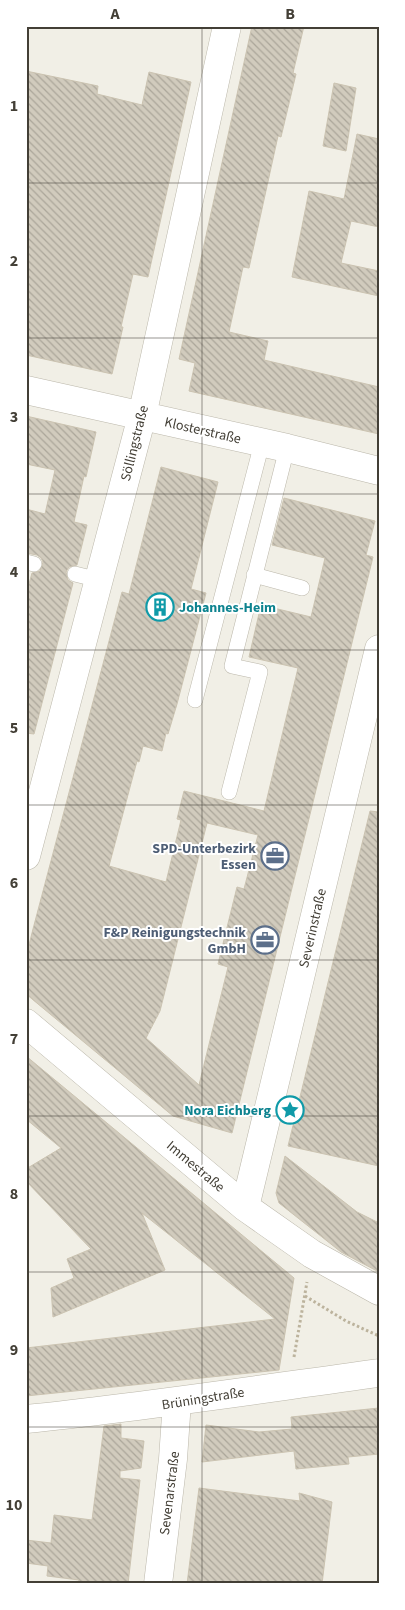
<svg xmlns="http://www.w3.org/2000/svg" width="405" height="1610" font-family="'Source Sans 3',sans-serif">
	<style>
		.building { fill: url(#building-back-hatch); stroke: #cbc3b1; fill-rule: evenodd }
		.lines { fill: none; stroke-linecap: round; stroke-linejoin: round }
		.lane-casing { stroke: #bbb7aa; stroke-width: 16 }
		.street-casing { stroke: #bbb7aa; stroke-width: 29 }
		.path { stroke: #bcb39d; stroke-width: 3; stroke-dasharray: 2.5 2.5; stroke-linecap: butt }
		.lane { stroke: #fff; stroke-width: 15 }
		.street { stroke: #fff; stroke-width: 28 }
		.grid { fill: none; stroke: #433f36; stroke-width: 1; stroke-opacity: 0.55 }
		.labels { text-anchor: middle; stroke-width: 4; stroke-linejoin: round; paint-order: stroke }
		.street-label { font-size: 14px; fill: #433f36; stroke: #fff }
		.culture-label { font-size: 14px; font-weight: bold; fill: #0d838f; stroke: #fff; text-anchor: start }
		.service-label { font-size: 14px; font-weight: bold; fill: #4e5e75; stroke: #fff; text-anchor: end }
		.neatline { fill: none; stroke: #433f36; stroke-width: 2 }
		.grid-label { font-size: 16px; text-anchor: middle; font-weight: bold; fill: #433f36 }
	</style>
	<defs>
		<pattern id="building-back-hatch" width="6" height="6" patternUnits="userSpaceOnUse" patternTransform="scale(1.25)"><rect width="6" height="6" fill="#d1cbbd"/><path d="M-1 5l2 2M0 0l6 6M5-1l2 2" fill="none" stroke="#aba69a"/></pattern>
	</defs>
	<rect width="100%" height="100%" fill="#f1efe6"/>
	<!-- building -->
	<path class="building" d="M252 26H304L293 73 296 74 281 137 278 136 249 268 243 267 229 332 268 341 264 360 379 387V434L189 391 195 363 179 359Z
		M26 71 98 86 97 94 142 105 149 72 191 82 148 277 133 274 121 327H123L112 374 26 355Z
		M334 83 356 88 346 151 323 146Z
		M357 134 379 139V227L351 221 341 263 379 271V296L292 277 309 191 344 199Z
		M26 416 96 432 86 477 84 476 74 522 87 525 77 565 69 567 66 572 68 580 73 583 34 734 26 733V595L32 573 40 571 43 562 41 558 37 555 26 553V509L45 514 55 470 26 464Z
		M161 467 218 482 191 589 206 593 177 704 168 734 166 733 162 751 143 746 139 762 137 761 109 866 166 882 181 820 177 819 184 791 264 811 298 668 249 657 261 605 311 617 325 558 272 545 284 498 375 521 366 555 373 557 232 1133 173 1116 26 994V957L33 929 122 592 129 594ZM207 823 258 835 244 889 237 887 218 964 228 967 199 1085 146 1038 160 1011Z
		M370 811 379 812V1166L288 1146Z
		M26 1056 294 1278 279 1370 26 1396V1348L275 1319 142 1213 165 1270 53 1317 51 1288 74 1278 67 1259 91 1249 26 1181V1169L61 1148 26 1119Z
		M285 1156 357 1212 379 1223V1272L341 1252 279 1203 276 1193Z
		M379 1408V1454L348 1457 349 1464 296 1469 294 1451 202 1462 206 1425 259 1432 292 1429 291 1417Z
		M121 1424V1438L144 1441 141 1468 120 1471V1478L140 1480 128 1584H78L79 1580 47 1576 48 1566 26 1563V1540L51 1543 54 1515 92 1520 104 1426Z
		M199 1488 300 1501 299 1493 332 1502 322 1584H187Z"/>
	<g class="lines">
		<!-- lane casing -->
		<g class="lane-casing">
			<path id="lane" d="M26 562 34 564
				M75 574 99 580
				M254 575 302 588
				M195 700 262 443
				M229 792 260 672 232 666 287 448"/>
		</g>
		<!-- street casing -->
		<g class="street-casing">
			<path id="street" d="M26 390 287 448 379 471
				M26 856 142 416 227 26
				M26 1023 245 1207 312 1254 379 1291
				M245 1207 379 649
				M26 1419C144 1407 261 1389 379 1373
				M158 1584 173 1459 177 1401"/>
		</g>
		<!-- path -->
		<path class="path" d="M305 1296 346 1321 379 1336
			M294 1357 307 1282"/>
		<!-- lane -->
		<use href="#lane" class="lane"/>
		<!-- street -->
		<use href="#street" class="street"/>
	</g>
	<!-- grid -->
	<path class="grid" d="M202 26V1584M26 183H379M26 338H379M26 494H379M26 650H379M26 805H379M26 960H379M26 1116H379M26 1272H379M26 1427H379"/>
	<!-- icons -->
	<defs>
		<g id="building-ring" transform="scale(1.4375)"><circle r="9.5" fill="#fff" stroke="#0f9aa8" stroke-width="1.5"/><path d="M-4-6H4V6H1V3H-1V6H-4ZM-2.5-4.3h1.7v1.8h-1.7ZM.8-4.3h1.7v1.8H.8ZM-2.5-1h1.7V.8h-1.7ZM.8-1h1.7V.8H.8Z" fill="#0f9aa8"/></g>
		<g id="office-ring" transform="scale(1.4375)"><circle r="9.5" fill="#fff" stroke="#5c6f8a" stroke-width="1.5"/><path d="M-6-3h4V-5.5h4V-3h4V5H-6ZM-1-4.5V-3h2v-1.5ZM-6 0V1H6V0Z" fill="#5c6f8a"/></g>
		<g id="sight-ring" transform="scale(1.4375)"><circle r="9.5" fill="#fff" stroke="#0f9aa8" stroke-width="1.5"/><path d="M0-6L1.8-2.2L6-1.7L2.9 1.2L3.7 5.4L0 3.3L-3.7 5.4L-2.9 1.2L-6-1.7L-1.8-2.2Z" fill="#0f9aa8"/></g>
	</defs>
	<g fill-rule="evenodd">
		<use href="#building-ring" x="160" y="607"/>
		<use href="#office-ring" x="275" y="856"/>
		<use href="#office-ring" x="265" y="940"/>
		<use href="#sight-ring" x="290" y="1110"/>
	</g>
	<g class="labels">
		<!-- street labels -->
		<g class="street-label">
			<text transform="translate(203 430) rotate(13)" y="5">Klosterstraße</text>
			<text transform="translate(134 443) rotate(-76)" y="5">Söllingstraße</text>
			<text transform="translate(312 928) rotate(-77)" y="5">Severinstraße</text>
			<text transform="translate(196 1166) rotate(40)" y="5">Immestraße</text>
			<text transform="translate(203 1398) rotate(-9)" y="5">Brüningstraße</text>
			<text transform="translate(169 1493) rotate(-83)" y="5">Sevenarstraße</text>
		</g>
		<!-- culture labels -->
		<g class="culture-label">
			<text x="179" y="612">Johannes-Heim</text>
			<text x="271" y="1115" text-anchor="end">Nora Eichberg</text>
		</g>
		<!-- service labels -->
		<g class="service-label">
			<text x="256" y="853">SPD-Unterbezirk<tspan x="256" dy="16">Essen</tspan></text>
			<text x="246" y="937">F&amp;P Reinigungstechnik<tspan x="246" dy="16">GmbH</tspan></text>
		</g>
	</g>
	<!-- border -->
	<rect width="405" height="1610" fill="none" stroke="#ffffff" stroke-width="55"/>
	<rect x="28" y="28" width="350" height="1554" class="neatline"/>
	<g class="grid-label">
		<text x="115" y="19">A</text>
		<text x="290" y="19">B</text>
		<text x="14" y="111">1</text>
		<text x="14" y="266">2</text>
		<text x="14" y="422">3</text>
		<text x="14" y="577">4</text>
		<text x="14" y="733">5</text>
		<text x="14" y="888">6</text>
		<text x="14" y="1044">7</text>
		<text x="14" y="1199">8</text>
		<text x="14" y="1355">9</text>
		<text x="14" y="1510">10</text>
	</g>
</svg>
